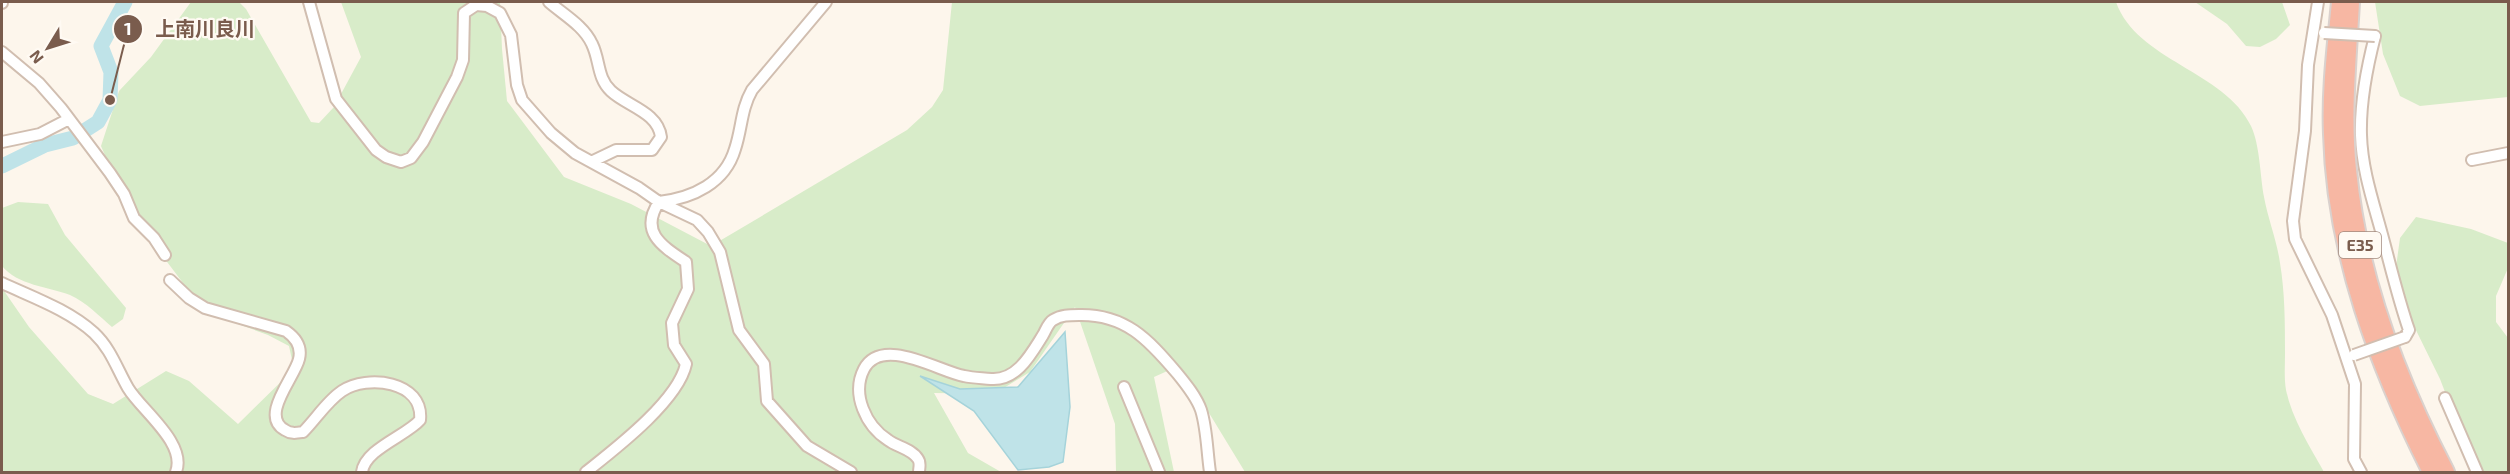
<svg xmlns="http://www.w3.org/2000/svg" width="2510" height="474" font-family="'Exo 2','Noto Sans JP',sans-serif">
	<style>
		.green { fill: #d8ecc9 }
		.water { fill: #bfe3e8; stroke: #a5d3da; stroke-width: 1.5 }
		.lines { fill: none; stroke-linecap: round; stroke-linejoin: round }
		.river { stroke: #bfe3e8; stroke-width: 15 }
		.minor-casing { stroke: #d1beb0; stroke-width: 14 }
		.highway-casing { stroke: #dad1cd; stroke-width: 20 }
		.minor { stroke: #fff; stroke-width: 10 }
		.highway { stroke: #f7b7a3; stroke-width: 16 }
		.minor-bridge-casing { stroke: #d1beb0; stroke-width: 14; stroke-linecap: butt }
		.minor-bridge { stroke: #fff; stroke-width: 10 }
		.labels { text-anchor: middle; stroke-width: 4.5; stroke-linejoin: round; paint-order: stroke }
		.shield { fill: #fffaf3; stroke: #a28b7f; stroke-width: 1.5 }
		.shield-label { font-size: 16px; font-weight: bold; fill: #7a5c4d }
		.leader { fill: none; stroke: #7a5c4d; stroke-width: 2 }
		.callout-dot { fill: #7a5c4d; stroke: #fffaf3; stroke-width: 2 }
		.mark-label { font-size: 18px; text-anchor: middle; font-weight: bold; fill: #fff }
		.callout-label { font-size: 20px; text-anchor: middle; font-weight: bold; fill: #7a5c4d; stroke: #fffaf3; stroke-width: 4.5; stroke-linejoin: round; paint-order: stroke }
	</style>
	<rect width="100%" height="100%" fill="#fdf6ec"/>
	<!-- green -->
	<path class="green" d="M191 2H239L246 9 311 122 319 123 334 107 361 57 341 2H500L502 49 507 101 564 177 631 204 711 246 907 130 932 107 943 90 952 2H2116C2137 61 2225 71 2251 126 2260 145 2260 176 2264 197 2268 219 2277 241 2280 263 2285 293 2285 324 2285 354 2285 366 2284 378 2286 390 2292 419 2310 447 2324 472H1245L1195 390 1174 368 1154 377 1174 472H1116L1115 424 1075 307 1030 372 994 394 934 393 968 453 1001 472H2V288L29 327 88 394 113 404 166 371 189 381 238 424 294 369 289 346 268 335 205 312 130 213 101 146 119 91 151 57Z
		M2195 2H2282L2290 25 2276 39 2260 47 2246 46 2227 24Z
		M2375 2H2508V97L2420 106 2400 96 2383 54Z
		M18 202 48 204 65 235 126 308 123 319 112 327C99 316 86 302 70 295 49 287 17 285 2 266V208Z
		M2416 217 2471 229 2508 243V268L2496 296V322L2508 338V472H2473L2462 436 2440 379 2410 318 2396 267 2400 238Z"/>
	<!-- water -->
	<path class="water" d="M1065 332 1070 407 1063 462 1049 467 1018 470 974 411 920 376 960 389 1018 387Z"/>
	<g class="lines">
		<!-- river -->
		<path class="river" d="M2 166 45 145 73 138 98 122 110 100 111 72 101 46 125 2"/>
		<!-- minor casing -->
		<g class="minor-casing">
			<path id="minor" d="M309 2 336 99 376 150 386 157 401 162 411 158 423 142 457 77 463 60 464 13 476 5 487 6 500 13 511 35 517 85 522 100 551 133 575 153 639 188 659 202 697 220 708 232 720 252 739 330 764 364 767 401 807 446 851 472
				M549 2C564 15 584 26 592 44 600 60 597 78 611 91 627 106 658 112 661 137L652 150H616L593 161
				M2318 2 2308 65 2305 131 2293 221 2295 239 2332 315 2355 384 2354 459 2361 472
				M2 3V2
				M2375 36C2367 67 2360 102 2361 135 2362 172 2375 207 2384 242 2392 272 2399 301 2409 330L2405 337
				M2 52 39 83 61 108 110 173 124 194 134 218 154 238 165 255
				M2 142 40 134 69 119
				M2472 160 2508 153
				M170 280 189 298 205 308 286 331C296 338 302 347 299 359 295 377 259 416 285 430 291 434 296 433 303 432 316 419 327 401 342 391 367 374 424 381 420 420 406 436 365 449 362 472
				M2 283C32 297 69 310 94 333 111 349 117 369 128 388 141 410 187 443 176 472
				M1124 387 1159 472
				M2445 398 2477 472
				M586 472C615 449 678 401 686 364L674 345 672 323 688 289 686 262C662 246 639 232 659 202 693 198 725 183 735 149 742 128 741 109 752 90L826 2
				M919 472C919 468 921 463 918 459 912 449 897 447 888 440 866 426 851 394 864 369 882 335 940 372 964 376 973 378 982 378 991 379 1017 381 1031 354 1043 335 1046 330 1048 323 1053 320 1061 315 1069 315 1079 315 1125 314 1148 339 1176 372 1185 383 1196 396 1201 410 1207 429 1207 452 1210 472"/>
		</g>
		<!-- highway casing -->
		<g class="highway-casing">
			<path id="highway" d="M2340 2C2336 45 2330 89 2332 134 2335 253 2378 367 2431 472
				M2351 2C2348 58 2342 114 2348 170 2358 277 2397 378 2446 472"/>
		</g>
		<!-- minor -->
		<use href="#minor" class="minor"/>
		<!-- highway -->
		<use href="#highway" class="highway"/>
		<!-- minor-bridge casing -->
		<g class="minor-bridge-casing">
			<path id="minor-bridge" d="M2324 33 2375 36
				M2354 355 2405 337"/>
		</g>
		<!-- minor-bridge -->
		<use href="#minor-bridge" class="minor-bridge"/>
	</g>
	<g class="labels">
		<!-- shield labels -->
		<rect class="shield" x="2339" y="232" width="42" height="26" rx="4.5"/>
		<g class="shield-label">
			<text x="2360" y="251">E35</text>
		</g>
	</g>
	<!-- callouts -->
	<path class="leader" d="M110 100L128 29"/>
	<g class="callout-dot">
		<circle cx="110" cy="100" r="6"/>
		<circle cx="128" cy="29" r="15"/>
	</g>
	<g class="mark-label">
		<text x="128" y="35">1</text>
	</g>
	<g class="callout-label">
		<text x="205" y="36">上南川良川</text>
	</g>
	<!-- border -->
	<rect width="2510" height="474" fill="none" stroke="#7a5c4d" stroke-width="6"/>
	<!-- north arrow -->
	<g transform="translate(48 48) rotate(232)" stroke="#fffaf3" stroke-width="4.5" paint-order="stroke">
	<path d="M0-4.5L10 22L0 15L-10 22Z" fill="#7a5c4d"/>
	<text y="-9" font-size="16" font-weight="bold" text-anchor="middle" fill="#7a5c4d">N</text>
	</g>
</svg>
